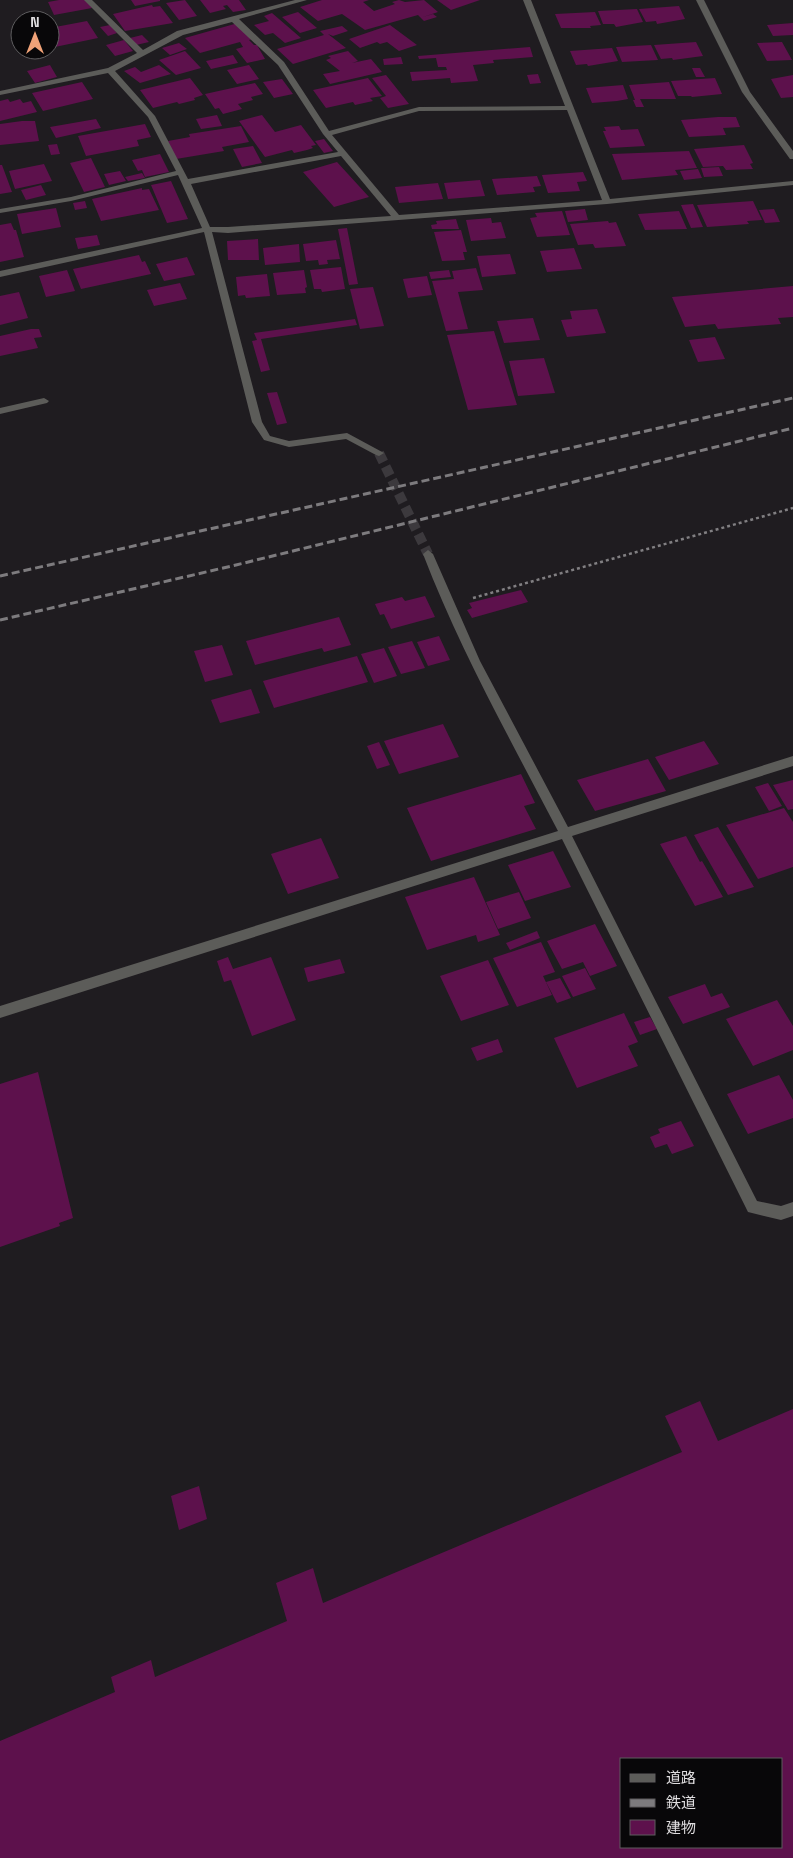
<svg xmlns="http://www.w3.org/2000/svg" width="793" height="1858" font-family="'Space Grotesk','Noto Sans JP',sans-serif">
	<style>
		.building { fill: #5d114c; fill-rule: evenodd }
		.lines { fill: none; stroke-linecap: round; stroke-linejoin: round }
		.minor-tunnel { stroke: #3c393d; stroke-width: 10; stroke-dasharray: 10 5; stroke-linecap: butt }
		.path { stroke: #817f82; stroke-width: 2.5; stroke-dasharray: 3 3; stroke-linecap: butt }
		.minor { fill: #5c5c59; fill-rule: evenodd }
		.rail { stroke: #7d7b7e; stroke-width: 3; stroke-dasharray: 8 4; stroke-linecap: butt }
	</style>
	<rect width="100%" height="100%" fill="#1f1c20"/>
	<!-- building -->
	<path class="building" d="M59 0H87L92 8 54 15 48 2Z
		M131 0H160V1L135 6Z
		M185 0 197 16 179 20 166 3Z
		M200 0H239L246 10 233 12 227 5 223 6 226 9 210 13Z
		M322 0H369L363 2 374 11 395 4 392 2 399 0 405 2 424 0 438 12 423 17 433 14 437 17 424 21 418 15 365 30 342 14 318 21 300 7Z
		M437 0H480L451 10Z
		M152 5 153 7 160 6 173 23 125 31 113 14Z
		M679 6 685 19 657 24 656 21 646 22 639 9Z
		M637 9 643 22 616 27 614 24H603L598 11Z
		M298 12 317 28 300 33 282 17Z
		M595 12 601 25 590 26 591 28H561L555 14Z
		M272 13 301 38 285 43 273 33 265 35 254 25 269 21 264 16Z
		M87 21 98 38 50 48V28Z
		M238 23 253 39 249 40 254 45H257L265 59 247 63 236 49 243 47 240 42 200 53 185 38Z
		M793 23V35L773 36 767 25Z
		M110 25 117 33 108 36 100 27Z
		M390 25 417 45 399 51 387 42 380 44 377 42 360 48 349 39Z
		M342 26 348 31 333 36 328 34 346 48 293 64 277 49 324 35 320 31Z
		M142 35 149 42 136 45 130 38Z
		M124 40 133 51 115 56 106 45Z
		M696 42 703 56 673 60 672 58 661 59 654 45Z
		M782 42 792 60 767 61 757 43Z
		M179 43 187 49 170 55 162 48Z
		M651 45 658 60 622 62 616 47Z
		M530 47 533 57 493 60 494 63 473 65 478 81 451 83 450 78 412 81 410 72 447 70 446 67H438L436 58 419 59 418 56Z
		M612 48 618 61 588 66 587 64 576 65 570 51Z
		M185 51 201 68 176 75 159 60Z
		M348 51 358 61 352 63 371 59 382 72 330 84 323 74 340 71 326 60 331 58 328 56Z
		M233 55 238 63 211 69 206 61Z
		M401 57 403 64 384 65 383 59Z
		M50 65 57 77 35 83 27 71Z
		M159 65 171 74 140 83 124 71 135 67 141 72Z
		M249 65 259 79 237 84 227 70Z
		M692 68H700L705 77H696Z
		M538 74 541 83 530 84 527 75Z
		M386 75 409 104 388 108 380 98 386 96 372 78Z
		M793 75V97L781 98 771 79Z
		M190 78 203 95 194 98 195 100 179 104 177 102 153 108 140 90Z
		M368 78 382 96 370 98 373 101 355 105 353 102 326 108 313 90Z
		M715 78 722 94 692 97 691 96H678L671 81Z
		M282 79 293 94 274 98 263 82Z
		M82 82 93 99 43 111 32 93Z
		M669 82 676 99H640L644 107H636L633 100H635L629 85Z
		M255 83 263 94 251 97 253 100 238 104 242 109 223 114 219 108 215 109 205 94Z
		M623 85 628 99 617 101 592 103 586 88Z
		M8 99 10 102 20 99 23 103 31 101 37 112 0 121V101Z
		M217 115 222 126 201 129 196 119Z
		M262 115 275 132 301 125 316 145 311 146 313 148 307 150 294 153 292 150 265 157 239 121Z
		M718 117H736L740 127 723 128 726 135 689 137 681 120Z
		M96 119 101 128 56 138 50 127Z
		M22 121H35L39 141 0 145V124Z
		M145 124 151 137 137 140 139 146 86 156 78 136Z
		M241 126 249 142 222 147 224 151 176 159 168 141 190 137 189 134Z
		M619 126 621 130 638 129 645 146 610 148 603 131H606L604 127Z
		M324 139 333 151 324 153 315 141Z
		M57 144 60 154 51 155 48 145Z
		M744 145 753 163 750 164 753 169 726 170 723 166 703 167 694 149Z
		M253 146 262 163 242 167 233 149Z
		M689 151 697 168 675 170 678 175 622 180 612 154Z
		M160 154 169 172 145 177 142 170 138 171 132 160Z
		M91 158 105 187 84 192 70 163Z
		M337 162 369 197 334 207 303 172Z
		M44 164 52 181 15 189 9 171Z
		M0 165H2L12 192 0 194Z
		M719 167 723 176 704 177 701 168Z
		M698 169 702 178 684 180 680 171Z
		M120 171 126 181 109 185 104 174Z
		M583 172 587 181 577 182 580 191 548 193 542 175Z
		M142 173 145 178 128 181 125 177Z
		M537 176 541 186 533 187 535 192 497 195 492 179Z
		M480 180 485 196 448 199 444 183Z
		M171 181 188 219 167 223 151 185Z
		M438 183 443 199 399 203 395 187Z
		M41 185 46 195 26 200 21 190Z
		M142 188V190L149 189 159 210 101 221 92 199Z
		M85 201 87 208 75 210 73 203Z
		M753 201 762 220 747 221 749 224 707 227 697 205Z
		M693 204 703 227 691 228 681 205Z
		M56 208 61 227 22 234 17 214Z
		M585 209 588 220 568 222 565 211Z
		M774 209 780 222 765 223 759 210Z
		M562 211 570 235 537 237 530 218 537 217 535 213Z
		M679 211 687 229 645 230 638 214Z
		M491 218 492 223 501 222 506 238 471 241 466 220Z
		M456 219 459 229H432L431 225 437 224 436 221Z
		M608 221 609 223 616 222 626 246 595 248 593 244 578 245 570 224Z
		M11 223 14 230H16L24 257 0 262V225Z
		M347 228 358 284 349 285 338 229Z
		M461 230 467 252H463L465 260 442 261 434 232Z
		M97 235 100 245 78 249 75 238Z
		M258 239 259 260H228L227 241Z
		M336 240 340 259 327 260 328 264 319 265 318 260 306 261 303 244Z
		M299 244 300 262 265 265 263 248Z
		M574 248 582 269 547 272 540 251Z
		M510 254 516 274 482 277 477 256Z
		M139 255 142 262 145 261 151 274 81 289 73 269Z
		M187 257 195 275 164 281 156 264Z
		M341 267 345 289 322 292 321 289H314L310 270Z
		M476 268 483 290 458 292 468 329 446 331 432 281 454 279 452 271Z
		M67 270 75 291 46 297 39 276Z
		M304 270 307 287 305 288 306 293 277 295 273 273Z
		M449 270 451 277 431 279 429 272Z
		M267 274 270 296 246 298 245 295 238 296 236 277Z
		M427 276 432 295 408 298 403 279Z
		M180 283 187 299 154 306 147 290Z
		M793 286V317L778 318 781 324 718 329 715 324 685 327 672 297Z
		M373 287 384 326 360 329 350 289Z
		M19 292 28 318 0 325V296Z
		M597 309 606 333 567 337 561 320 572 319 570 311Z
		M533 318 540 340 504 343 497 321Z
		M355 319 357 325 261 339 270 370 261 372 252 341 257 340 254 333Z
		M31 329H39L42 337 34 338 38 348 0 356V336Z
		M494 331 517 405 468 410 447 335Z
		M715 337 725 359 698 362 689 340Z
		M544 358 555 393 518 396 509 361Z
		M277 392 287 423 277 425 267 393Z
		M521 590 528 602 472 618 467 610 472 608 469 603Z
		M425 596 435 617 391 629 384 614 380 615 375 604 402 597 405 601Z
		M339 617 351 645 324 652 322 648 255 665 246 641Z
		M439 636 450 660 428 666 417 642Z
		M412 641 425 668 401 674 388 647Z
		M222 645 233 675 205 682 194 651Z
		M384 648 397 676 374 683 361 654Z
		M357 656 368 682 274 708 263 681Z
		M251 689 260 713 220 723 211 700Z
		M443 724 459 757 399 774 384 741Z
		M704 741 719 764 669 780 655 757Z
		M379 742 390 765 377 769 367 746Z
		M648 759 666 791 595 811 577 780Z
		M521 774 535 803 524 806 536 829 431 861 407 808Z
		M793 780V809L788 810 773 785Z
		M768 783 782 806 769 811 755 787Z
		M784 808 793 822V867L758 879 726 825Z
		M718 827 754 887 728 895 694 835Z
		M686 836 700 862 702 861 723 897 695 906 660 844Z
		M321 838 339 878 288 894 271 854Z
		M553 851 571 887 525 901 508 865Z
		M474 877 500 935 478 942 476 935 427 950 405 897Z
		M519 892 531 918 498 929 486 902Z
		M595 924 617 966 590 976 583 962 562 969 547 941Z
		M537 931 540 938 510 950 506 943Z
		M541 942 555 972 543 976 552 995 517 1007 493 958Z
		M228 957 233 969 271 957 296 1020 252 1036 231 980 224 982 217 961Z
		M340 959 345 973 308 982 304 968Z
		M488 960 509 1005 461 1021 440 976Z
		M585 968 596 989 573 997 562 976Z
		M560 978 571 998 557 1003 546 982Z
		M705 984 711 997 722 993 730 1007 683 1024 668 997Z
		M777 1000 793 1026V1050L753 1066 726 1019Z
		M624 1013 638 1042 628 1046 638 1066 577 1088 554 1038Z
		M650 1017 657 1029 640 1035 634 1022Z
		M498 1039 503 1052 477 1061 471 1048Z
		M38 1072 73 1218 59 1223 60 1226 0 1247V1084Z
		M779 1075 793 1100V1118L748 1134 727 1094Z
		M681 1121 694 1146 672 1154 667 1144 655 1148 650 1137 660 1133 658 1129Z
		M700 1401 718 1441 793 1409V1858H0V1741L115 1692 111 1677 151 1660 155 1677 287 1621 276 1583 313 1568 323 1603 682 1452 665 1416ZM622 1759H782V1847H622Z
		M199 1486 207 1519 179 1530 171 1496Z"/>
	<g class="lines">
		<!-- minor-tunnel -->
		<path class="minor-tunnel" d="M379 453 428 554"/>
		<!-- path -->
		<path class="path" d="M473 598 793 508"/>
		<!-- minor -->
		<path class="minor" d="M84 0H92L143 50 177 31 295 0H307L239 19 284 62 329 131 419 107 565 106 523 0H531L610 199 793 181V185L607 204 228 233 212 232 262 422 270 436 289 441 347 433 384 453 379 456 376 455 346 439 289 447 264 440 252 422 204 232 0 277V271L202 228 178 175 71 201 0 213V209L71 197 176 171 148 117 108 73 0 95V91L108 68 137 53ZM232 22 278 65 323 134 338 152 188 179 155 116 115 71 183 35ZM567 110 602 200 399 215 332 135 419 111ZM341 156 391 216 228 227H210L191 184Z
			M696 0H704L750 92 793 151V159H790L742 92Z
			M44 398 49 401 47 403 0 414V408Z
			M428 550 433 554 480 661 568 827 793 756V766L572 836 757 1201 781 1206 793 1202V1216L781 1220 748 1212 562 839 0 1018V1006L558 831C510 739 460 650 423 554Z"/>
		<!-- rail -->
		<path class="rail" d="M0 576 793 398
			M0 620 236 565 793 428"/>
	</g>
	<!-- legend -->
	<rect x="620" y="1758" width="162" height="90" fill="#080709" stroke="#5e5d5f"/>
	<rect x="630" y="1774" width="25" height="8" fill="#5c5c59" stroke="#5e5d5f"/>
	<text x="666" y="1783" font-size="15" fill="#dfdddf">道路</text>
	<rect x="630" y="1799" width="25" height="8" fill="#7d7b7e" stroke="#5e5d5f"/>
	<text x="666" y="1808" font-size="15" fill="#dfdddf">鉄道</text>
	<rect x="630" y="1820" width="25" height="15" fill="#5d114c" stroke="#5e5d5f"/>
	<text x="666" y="1833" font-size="15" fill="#dfdddf">建物</text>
	<!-- north arrow -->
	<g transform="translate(35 35)"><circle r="24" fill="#080709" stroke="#5e5d5f"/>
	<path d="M0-4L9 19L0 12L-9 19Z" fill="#f0a278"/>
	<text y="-8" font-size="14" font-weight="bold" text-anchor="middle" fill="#dfdddf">N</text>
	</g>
</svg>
